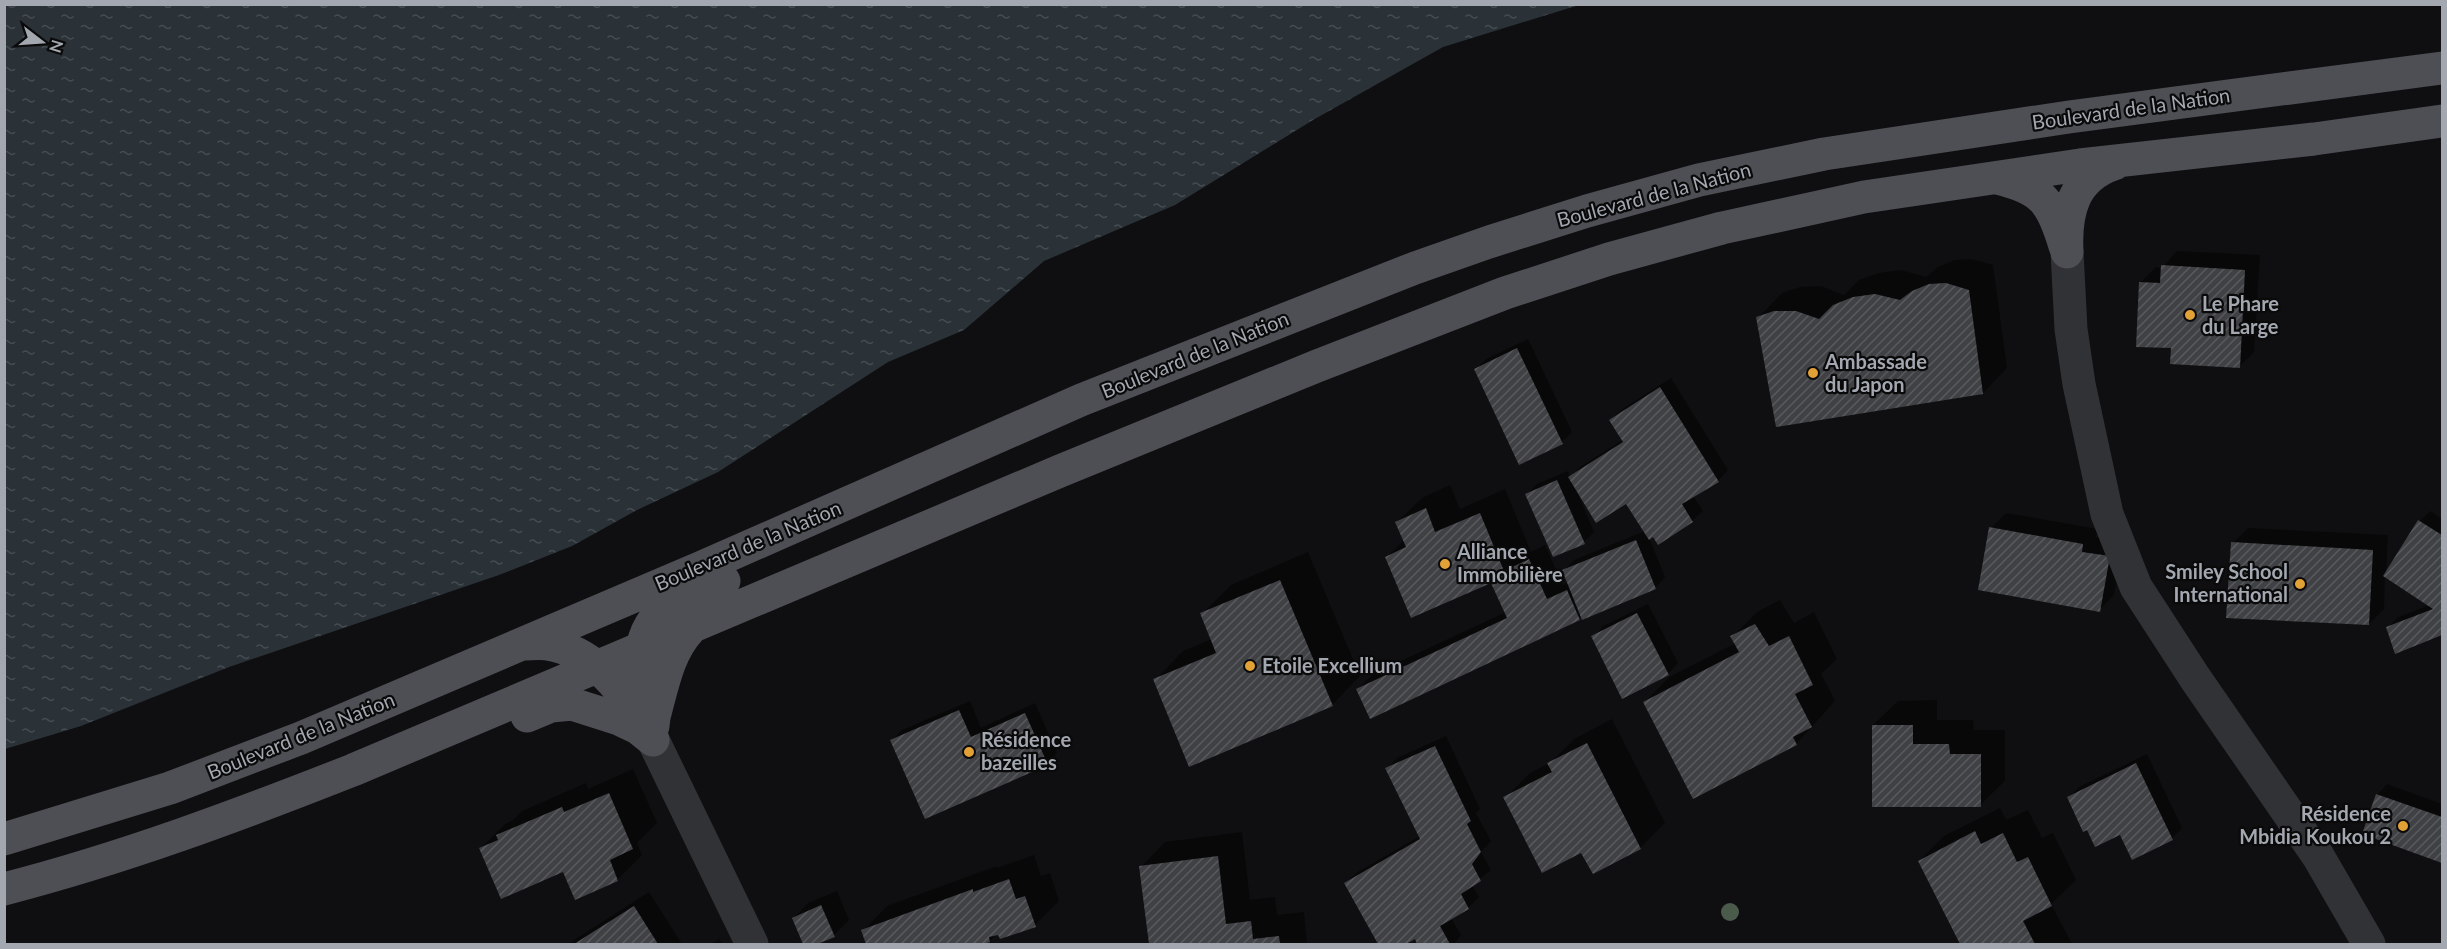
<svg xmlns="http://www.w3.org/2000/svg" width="2447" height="949" font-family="Lato,sans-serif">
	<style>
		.water { fill: url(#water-ripples) }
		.shadow { fill: #0007 }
		.building { fill: url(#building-hatch) }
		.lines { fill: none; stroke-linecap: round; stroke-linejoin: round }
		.minor { stroke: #313235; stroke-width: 33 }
		.major { stroke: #4d4f54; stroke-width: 33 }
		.tree { fill: #4a5b4b }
		.poi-dot { fill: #e2a136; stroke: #0a0a0b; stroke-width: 2 }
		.labels { text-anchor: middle; stroke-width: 4.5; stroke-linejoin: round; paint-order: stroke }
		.street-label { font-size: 20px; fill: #a2a7b0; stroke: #0a0a0b }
		.poi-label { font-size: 20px; font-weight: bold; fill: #a2a7b0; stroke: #0a0a0b; text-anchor: start }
	</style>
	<defs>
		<pattern id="water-ripples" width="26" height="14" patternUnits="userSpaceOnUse" patternTransform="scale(1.5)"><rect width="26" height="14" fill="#2a3238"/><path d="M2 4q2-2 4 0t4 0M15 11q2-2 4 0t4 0" fill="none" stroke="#464d52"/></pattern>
		<pattern id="building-hatch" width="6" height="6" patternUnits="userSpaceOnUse" patternTransform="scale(1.5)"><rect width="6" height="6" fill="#404145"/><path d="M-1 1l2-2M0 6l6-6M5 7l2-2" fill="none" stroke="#585a5d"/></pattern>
	</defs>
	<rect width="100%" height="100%" fill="#0f0f11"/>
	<!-- water -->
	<path class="water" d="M5 4H1579V5L1443 47 1313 120 1175 205 1044 261 964 330 888 362 718 472 637 510 572 546 499 575 229 667 81 726 5 749Z"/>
	<!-- shadow -->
	<path class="shadow" d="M2177 251 2260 255 2254 352 2239 367 2172 347 2141 282 2156 267 2162 268Z
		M1971 259 1993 265 2007 368 1983 393 1758 318 1782 293 1800 287 1821 286 1844 295 1859 280 1879 273 1901 270 1926 277 1938 267 1955 260Z
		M1528 339 1572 432 1562 442 1476 369 1486 359Z
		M1671 378 1728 470 1718 481 1693 496 1703 511 1692 521 1649 538 1665 577 1655 588 1582 616 1370 717 1358 689 1373 674 1506 612 1493 583 1387 557 1404 540 1397 522 1422 498 1450 485 1460 509 1505 489 1531 552 1545 545 1563 585 1568 582 1564 571 1574 560 1645 531 1627 502 1579 493 1578 494 1594 532 1584 542 1527 494 1537 484 1568 471 1570 477 1580 467 1623 440 1611 420 1621 410Z
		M2430 511 2442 519V634L2396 652 2387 628 2398 617 2430 605 2385 576 2384 609 2369 624 2233 543 2248 528 2388 535 2386 575 2420 521Z
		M2006 513 2098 529 2096 537 2124 542 2114 595 2099 610 1991 528Z
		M1308 552 1360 676 1332 705 1155 680 1183 651 1212 639 1202 614 1231 585Z
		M1780 600 1794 623 1814 612 1837 659 1821 674 1835 701 1796 744 1645 702 1669 677 1736 643 1732 637 1757 612Z
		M1648 604 1678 663 1668 674 1593 637 1603 626Z
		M1937 700V720H1973L1974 730H2005V781L1980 805 1873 725 1898 701Z
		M970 701 981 728 1035 703 1057 753 1047 764 892 740 902 730Z
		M1612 719 1665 823 1640 848 1505 798 1530 773 1550 763 1574 739Z
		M1446 736 1480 809 1476 813 1491 841 1481 852 1491 870 1472 885 1479 897 1468 908 1451 918 1461 935 1454 944H1419L1416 937 1403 944H1380L1346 883 1356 873 1420 836 1387 769 1397 758Z
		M2147 754 2182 828 2172 838 2121 833 2069 797 2079 787Z
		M633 769 657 823 637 843 642 855 617 880 564 870 481 848 505 824 513 820 522 811 586 783 588 789Z
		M2387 784 2442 804V861L2363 833 2377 795Z
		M2000 808 2006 820 2028 810 2042 838 2053 833 2076 880 2051 904 2072 944H1962L1919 861 1944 836Z
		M1242 832 1250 900 1275 897 1277 915 1304 912 1307 944H1150L1141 867 1165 842Z
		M1034 855 1041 876 1050 873 1059 901 1035 925 998 932 990 941 981 944H867L863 931 887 906 997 866V868Z
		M837 891 849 920 834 935 813 944H805L793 919 808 903Z
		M649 892 682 944H568Z
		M719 939 723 944H710Z"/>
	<!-- building -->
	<path class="building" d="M2161 265 2245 270 2240 368 2170 364 2171 348 2136 347 2139 282 2160 283Z
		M1946 283 1969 290 1983 394 1776 427 1756 317 1774 311H1796L1819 319 1833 305 1853 297 1875 294 1900 300 1912 291 1929 284Z
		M1517 348 1563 444 1519 465 1474 369Z
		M1660 387 1719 482 1682 504 1693 522 1658 545 1653 537 1649 540 1626 504 1596 523 1568 477 1623 442 1609 420Z
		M1557 480 1585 544 1553 557 1525 494Z
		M1426 508 1435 532 1480 513 1504 571 1529 559 1547 599 1567 590 1580 620 1370 719 1356 689 1507 618 1491 583 1411 618 1385 557 1406 547 1395 522Z
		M2418 520 2442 535V635L2395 654 2386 627 2433 609 2383 576Z
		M1989 527 2083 544 2082 552 2110 556 2100 612 1978 590Z
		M1636 540 1656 589 1582 620 1562 570Z
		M2231 542 2373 550 2369 625 2226 618Z
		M1280 580 1333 706 1189 767 1153 679 1216 653 1200 613Z
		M1637 613 1669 675 1622 699 1591 636Z
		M1755 624 1769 646 1789 636 1813 685 1795 694 1812 727 1793 737 1797 745 1693 799 1643 702 1739 652 1730 636Z
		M959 710 971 737 1025 713 1048 765 925 819 890 740Z
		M1872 725H1913V744H1949L1950 754H1981V807H1872Z
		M1587 743 1641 849 1593 874 1581 853 1542 873 1503 797 1552 772 1547 763Z
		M1435 746 1471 821 1467 824 1481 852 1472 864 1481 881 1461 894 1469 909 1440 926 1450 944H1417L1415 939 1406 944H1378L1344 883 1420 839 1385 768Z
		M2136 763 2173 840 2132 860 2120 835 2095 847 2087 830 2083 832 2067 797Z
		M609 793 633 849 610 860 618 881 575 900 563 872 501 899 479 848 498 840 496 835 562 807 564 812Z
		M2376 794 2442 817V863L2362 834Z
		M1975 831 1981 844 2003 833 2017 862 2028 857 2052 906 2023 921 2035 944H1960L1918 861Z
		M1218 856 1226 924 1251 921 1253 939 1279 936 1280 944H1149L1139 866Z
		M1009 879 1016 899 1025 896 1036 927 1000 939 998 935 989 937 990 942 984 944H866L861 930 973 889V892Z
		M821 905 835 937 817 944H803L792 918Z
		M634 906 658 944H574Z"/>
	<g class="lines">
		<!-- minor -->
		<path class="minor" d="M2067 252 2071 329 2079 384 2107 514 2136 587 2195 678 2318 856 2369 944
			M653 740 752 944"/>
		<!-- major -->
		<path class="major" d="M1997 178C2043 189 2052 202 2065 246
			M2067 252C2065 212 2073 178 2114 164
			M523 644C531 644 539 643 547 644 592 651 620 686 642 723
			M527 716 551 706 572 704 619 719 638 728 653 740
			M653 726 654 717C662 688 668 652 690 629
			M653 740C641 703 629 647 658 615 669 602 708 588 724 581
			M4 839 170 788 301 738 700 568 1081 400 1415 268 1489 242 1587 211 1699 180 1824 154 2069 117 2442 68
			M4 889C124 858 239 815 353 770L1060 471 1317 366 1505 293 1609 259 1722 228 1864 197 2080 165 2314 139 2442 121"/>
	</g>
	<!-- trees -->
	<circle class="tree" cx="1730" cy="912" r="9"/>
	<!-- markers -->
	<g class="poi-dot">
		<circle cx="2190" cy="315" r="6"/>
		<circle cx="1813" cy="373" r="6"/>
		<circle cx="1445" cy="564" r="6"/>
		<circle cx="2300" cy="584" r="6"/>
		<circle cx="1250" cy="666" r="6"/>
		<circle cx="969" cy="752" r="6"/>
		<circle cx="2403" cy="826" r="6"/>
	</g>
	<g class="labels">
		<!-- street labels -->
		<g class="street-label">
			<text transform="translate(2131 109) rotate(-8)" y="7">Boulevard de la Nation</text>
			<text transform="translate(1654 195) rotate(-15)" y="7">Boulevard de la Nation</text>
			<text transform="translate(1195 355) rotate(-22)" y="7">Boulevard de la Nation</text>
			<text transform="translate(748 546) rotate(-23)" y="7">Boulevard de la Nation</text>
			<text transform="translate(301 736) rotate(-22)" y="7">Boulevard de la Nation</text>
		</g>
		<!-- poi labels -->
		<g class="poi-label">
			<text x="2202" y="311">Le Phare<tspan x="2202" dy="23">du Large</tspan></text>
			<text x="1825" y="369">Ambassade<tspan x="1825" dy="23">du Japon</tspan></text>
			<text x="1457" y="559">Alliance<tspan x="1457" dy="23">Immobilière</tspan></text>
			<text x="2288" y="579" text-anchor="end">Smiley School<tspan x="2288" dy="23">International</tspan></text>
			<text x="1262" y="673">Etoile Excellium</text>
			<text x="981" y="747">Résidence<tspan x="981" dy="23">bazeilles</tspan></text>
			<text x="2391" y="821" text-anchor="end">Résidence<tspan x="2391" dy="23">Mbidia Koukou 2</tspan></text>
		</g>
	</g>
	<!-- border -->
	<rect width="2447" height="949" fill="none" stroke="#a2a7b0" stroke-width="12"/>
	<!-- north arrow -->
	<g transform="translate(42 42) rotate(107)" stroke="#0a0a0b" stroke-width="4.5" paint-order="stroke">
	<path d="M0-4.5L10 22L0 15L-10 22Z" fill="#a2a7b0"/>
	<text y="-9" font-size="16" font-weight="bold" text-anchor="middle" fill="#a2a7b0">N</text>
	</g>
</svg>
